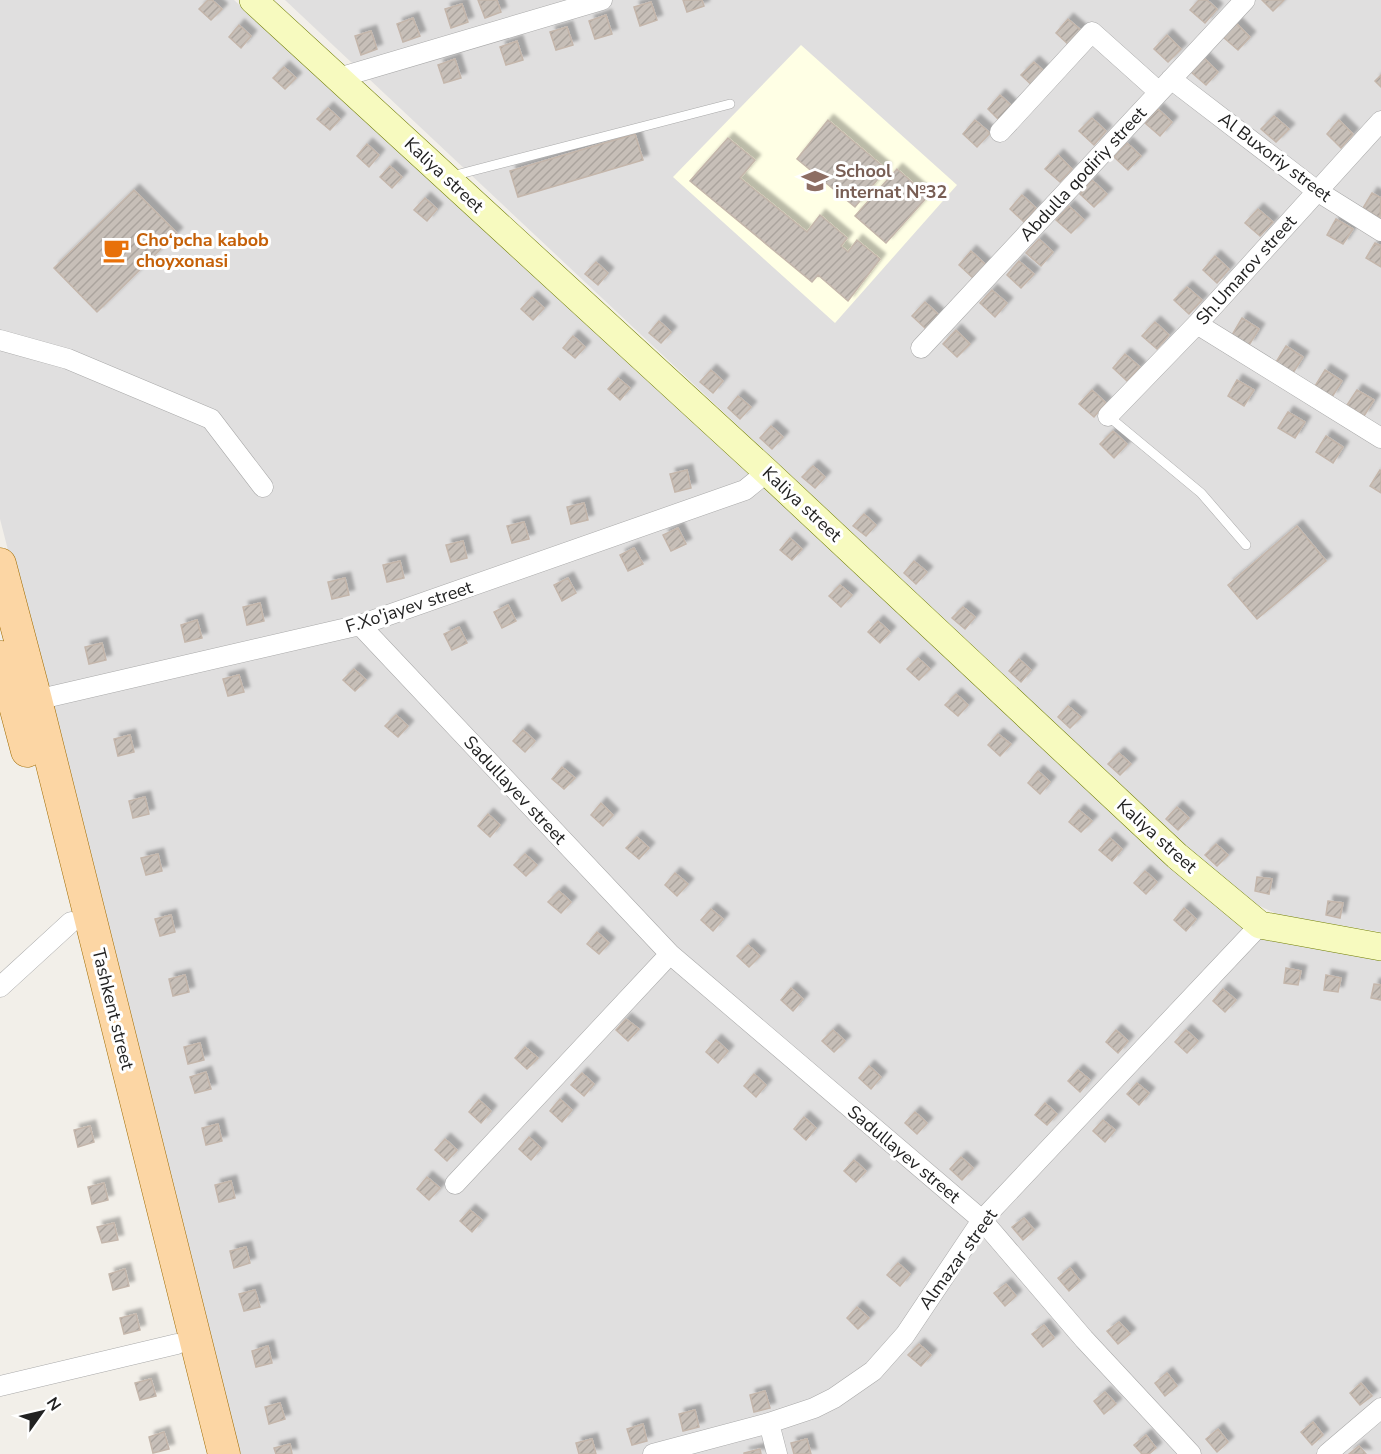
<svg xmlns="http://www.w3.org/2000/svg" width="1381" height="1454" font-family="'Nunito Sans',sans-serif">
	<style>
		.residential { fill: #e0dfdf }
		.education { fill: #ffffe5 }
		.building { fill: url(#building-hatch); stroke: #c4b6ab; stroke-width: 1.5; filter: url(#shadow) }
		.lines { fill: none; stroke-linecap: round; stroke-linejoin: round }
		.lane-casing { stroke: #a9a9a9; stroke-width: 10 }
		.street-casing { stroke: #a9a9a9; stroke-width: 21 }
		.secondary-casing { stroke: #707d05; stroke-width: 28 }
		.primary-casing { stroke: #a06b00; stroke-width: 33 }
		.lane { stroke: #fff; stroke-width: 9 }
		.street { stroke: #fff; stroke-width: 20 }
		.secondary { stroke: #f7fabf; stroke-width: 27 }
		.primary { stroke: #fcd6a4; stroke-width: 32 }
		.labels { text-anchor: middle; stroke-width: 6; stroke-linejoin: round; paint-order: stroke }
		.street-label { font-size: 18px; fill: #222; stroke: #fff }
		.education-label { font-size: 18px; font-weight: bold; fill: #785e54; stroke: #fff; text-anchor: start }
		.food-label { font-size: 18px; font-weight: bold; fill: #c56008; stroke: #fff; text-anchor: start }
	</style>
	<defs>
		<pattern id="building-hatch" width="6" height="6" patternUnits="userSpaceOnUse" patternTransform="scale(1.5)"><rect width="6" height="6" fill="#c7bfb8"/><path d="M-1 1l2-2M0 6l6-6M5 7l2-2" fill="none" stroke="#aba49e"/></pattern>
		<filter id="shadow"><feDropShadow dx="5.5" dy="-5.5" stdDeviation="1.5" flood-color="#0004"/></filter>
	</defs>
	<rect width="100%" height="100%" fill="#f2efe9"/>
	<!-- residential -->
	<path class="residential" d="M0 0H234L1255 937 1381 959V1454H240L0 519Z
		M285 0H1381V932L1279 915 1238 896Z"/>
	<!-- education -->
	<path class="education" d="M801 45 957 185 835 323 673 177Z"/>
	<!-- building -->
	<path class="building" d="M208 0H212L222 9 211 20 199 9Z
		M478 0H497L501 12 485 18Z
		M683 0H702L704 6 687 12Z
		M1199 0H1207L1217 9 1205 23 1190 10Z
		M1262 0H1284L1273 11Z
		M651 2 657 20 640 26 634 7Z
		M462 4 468 22 451 28 445 9Z
		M606 15 612 34 595 39 589 21Z
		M413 18 420 36 403 42 397 24Z
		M1068 19 1083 32 1070 46 1056 33Z
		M1236 23 1250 37 1238 50 1223 37Z
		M239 25 251 36 241 48 229 37Z
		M567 27 573 45 556 50 550 32Z
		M371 31 377 49 361 55 355 36Z
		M1167 35 1181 49 1168 62 1154 49Z
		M517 41 523 60 506 65 500 47Z
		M1204 58 1218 72 1206 85 1191 72Z
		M455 59 461 78 444 83 438 65Z
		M1034 62 1048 75 1036 89 1021 75Z
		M284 67 296 78 285 89 273 78Z
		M1381 75V87L1375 81Z
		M1000 95 1015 109 1002 123 988 109Z
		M328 108 340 119 330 130 317 119Z
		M1158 109 1172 122 1160 136 1145 123Z
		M1274 116 1289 129 1276 142 1261 129Z
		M1092 118 1106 131 1094 145 1079 131Z
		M828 120 886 169 855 207 797 159Z
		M975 120 990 133 977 147 963 134Z
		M1339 120 1353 134 1341 148 1327 134Z
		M635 134 643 160 518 197 510 171Z
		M728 138 755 160 740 178 807 232 820 215 847 238 841 246 848 252 857 240 880 259 848 301 818 275 812 282 690 181Z
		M1127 143 1141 156 1128 170 1114 157Z
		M367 144 379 155 369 167 357 156Z
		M1058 155 1072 169 1060 182 1045 169Z
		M390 166 402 177 392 188 380 177Z
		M897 169 928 196 886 243 855 216Z
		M1092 180 1107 194 1094 207 1080 194Z
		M134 190 177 233 97 312 54 268Z
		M1372 193 1381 198 1380 218 1363 208Z
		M1022 195 1036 208 1024 222 1010 209Z
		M425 198 437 209 427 221 414 210Z
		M1069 206 1084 220 1071 233 1056 220Z
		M1258 209 1273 222 1260 236 1245 223Z
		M1336 219 1353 229 1343 244 1327 235Z
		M1039 239 1053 252 1041 266 1026 253Z
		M1375 243 1381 246V267L1366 258Z
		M971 251 986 265 973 278 959 265Z
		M1215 256 1229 269 1217 283 1203 270Z
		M1019 261 1034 274 1021 288 1007 275Z
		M596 262 608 273 598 285 585 274Z
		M1187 287 1202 300 1189 314 1174 300Z
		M992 290 1007 303 995 317 980 303Z
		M532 297 544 308 533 320 521 309Z
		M925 302 939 315 926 329 912 316Z
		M1242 318 1259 329 1249 345 1232 335Z
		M659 321 671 332 661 343 649 333Z
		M1155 322 1169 335 1157 349 1142 336Z
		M956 330 970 344 957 357 943 344Z
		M573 336 585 347 575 358 563 348Z
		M1286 346 1303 357 1293 373 1276 362Z
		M1125 354 1140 367 1127 381 1113 368Z
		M711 370 723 381 713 393 700 382Z
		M1325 370 1342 381 1332 397 1315 386Z
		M618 378 630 388 620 400 608 389Z
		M1237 380 1254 390 1244 406 1228 396Z
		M1092 390 1106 403 1094 417 1079 404Z
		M1357 390 1374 400 1364 416 1347 405Z
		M738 396 751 407 740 419 728 408Z
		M1288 412 1305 422 1295 438 1278 428Z
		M771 426 783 437 772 449 760 438Z
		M1113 431 1127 444 1114 458 1100 444Z
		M1326 436 1343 447 1333 463 1316 452Z
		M813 466 825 477 815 488 802 477Z
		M687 470 691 488 675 492 670 474Z
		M1380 470 1381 471V493L1370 486Z
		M584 503 588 520 571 524 567 507Z
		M864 514 876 525 866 536 853 526Z
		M524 522 529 539 512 543 507 526Z
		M1297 526 1326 561 1257 619 1228 585Z
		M678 528 686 544 671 551 663 535Z
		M790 538 802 549 792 560 780 550Z
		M463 541 467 558 451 562 446 545Z
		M634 548 643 564 628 571 620 555Z
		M400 561 404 578 387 582 383 565Z
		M914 561 927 572 916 584 904 573Z
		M345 578 349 595 332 599 328 582Z
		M568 578 576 593 562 601 554 585Z
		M840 585 852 595 841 607 829 596Z
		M260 603 264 621 247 625 243 607Z
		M508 605 516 621 502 628 494 612Z
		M963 607 975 617 965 629 952 618Z
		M197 620 202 638 185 642 181 625Z
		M878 621 890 632 880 643 868 632Z
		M459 627 467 643 452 650 444 634Z
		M102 643 106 660 89 664 85 647Z
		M918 658 930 669 919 680 907 669Z
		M1019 659 1031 670 1021 682 1009 671Z
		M354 669 366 680 355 691 343 680Z
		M239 675 244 692 228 696 223 679Z
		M956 694 968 705 958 716 945 705Z
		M1068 706 1081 717 1070 728 1058 717Z
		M396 715 408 726 398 737 385 726Z
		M523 730 535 741 525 752 513 741Z
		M998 734 1011 744 1000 756 988 745Z
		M130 735 134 752 118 756 114 739Z
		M1119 753 1131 764 1120 775 1108 764Z
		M562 767 575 778 564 789 552 779Z
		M1038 771 1050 782 1040 794 1028 783Z
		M145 797 149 814 133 818 129 801Z
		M601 803 613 815 603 826 591 815Z
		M1177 807 1189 818 1178 830 1166 819Z
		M1079 810 1092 821 1081 832 1069 822Z
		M488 814 500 825 490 837 478 826Z
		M637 837 649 848 639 859 626 848Z
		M1110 838 1122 849 1112 861 1099 850Z
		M1216 844 1228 855 1217 866 1205 855Z
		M158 854 162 871 146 875 141 858Z
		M525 854 537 865 526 876 514 865Z
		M1145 871 1157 882 1146 894 1134 883Z
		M675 873 688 884 677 896 665 885Z
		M1257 877 1272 879 1269 894 1255 891Z
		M559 891 571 902 561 913 548 902Z
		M1328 901 1343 903 1340 918 1326 915Z
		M1184 908 1196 919 1186 931 1174 920Z
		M711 909 723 919 713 931 701 920Z
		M171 915 175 932 160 936 155 919Z
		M597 932 609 943 599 954 587 944Z
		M748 945 760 956 749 967 737 956Z
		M1286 968 1301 971 1298 985 1284 983Z
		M185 975 189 992 173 996 169 979Z
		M1326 975 1341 978 1338 992 1324 990Z
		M1374 984 1381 985V1000L1371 998Z
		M791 988 803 999 793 1011 781 1000Z
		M1223 989 1236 1000 1225 1012 1213 1001Z
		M626 1019 639 1029 628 1041 616 1030Z
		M833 1030 845 1041 834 1052 822 1041Z
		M1116 1030 1128 1041 1118 1053 1106 1042Z
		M1186 1030 1198 1041 1187 1053 1175 1042Z
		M716 1040 728 1051 718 1063 706 1052Z
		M200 1043 204 1060 188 1064 184 1047Z
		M525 1047 538 1058 527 1069 515 1058Z
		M869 1066 881 1077 871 1089 859 1078Z
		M1078 1070 1090 1080 1080 1092 1068 1081Z
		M206 1072 211 1089 195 1093 190 1077Z
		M582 1073 594 1084 584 1096 571 1085Z
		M754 1074 766 1085 756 1097 744 1086Z
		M1137 1083 1149 1093 1139 1105 1127 1094Z
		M560 1099 572 1110 562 1122 550 1111Z
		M479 1100 491 1111 481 1123 469 1112Z
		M1045 1103 1057 1114 1047 1125 1035 1115Z
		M915 1112 927 1123 917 1134 905 1123Z
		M804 1117 816 1128 806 1140 794 1129Z
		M1103 1120 1115 1130 1105 1142 1093 1131Z
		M218 1124 222 1141 206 1145 202 1128Z
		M90 1126 94 1142 78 1147 74 1130Z
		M529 1137 541 1148 531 1160 519 1149Z
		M445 1139 457 1150 447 1161 435 1150Z
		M961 1157 973 1168 962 1180 950 1169Z
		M854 1160 866 1171 856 1182 844 1171Z
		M427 1177 440 1188 429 1200 417 1189Z
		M231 1181 235 1198 219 1202 215 1185Z
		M104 1183 108 1200 92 1204 88 1187Z
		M470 1210 482 1220 472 1232 460 1221Z
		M1024 1218 1034 1230 1023 1240 1012 1227Z
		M114 1223 118 1240 102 1243 97 1227Z
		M246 1247 250 1263 234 1268 230 1251Z
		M898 1263 910 1274 900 1286 887 1275Z
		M1070 1268 1080 1281 1069 1291 1058 1278Z
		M125 1269 129 1286 113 1290 109 1274Z
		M1006 1284 1016 1296 1005 1306 994 1293Z
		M255 1290 260 1307 244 1311 239 1294Z
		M857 1307 869 1318 858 1329 847 1318Z
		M136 1314 140 1330 124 1334 120 1318Z
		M1119 1322 1130 1334 1118 1344 1107 1331Z
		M1044 1325 1054 1338 1043 1347 1032 1334Z
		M919 1344 931 1355 921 1366 908 1355Z
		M268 1346 272 1363 256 1367 252 1351Z
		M1167 1373 1177 1386 1165 1396 1155 1383Z
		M151 1379 156 1396 140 1400 135 1383Z
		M1361 1383 1372 1396 1360 1405 1350 1393Z
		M765 1391 770 1408 754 1412 750 1395Z
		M1105 1392 1116 1404 1104 1414 1094 1401Z
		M280 1403 285 1419 269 1424 265 1407Z
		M695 1410 699 1427 683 1431 679 1414Z
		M1313 1422 1323 1435 1312 1445 1301 1432Z
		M643 1424 647 1441 632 1445 627 1429Z
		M1218 1429 1228 1442 1217 1452 1206 1439Z
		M164 1432 169 1449 153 1453 149 1437Z
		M1146 1435 1156 1448 1149 1454H1142L1134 1445Z
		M592 1439 596 1454H579L576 1443Z
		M807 1439 811 1454H794L791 1443Z
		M290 1444 292 1454H276L274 1448Z
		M1359 1446 1366 1454H1349Z
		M760 1449 761 1454H744V1453Z"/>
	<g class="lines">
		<!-- lane casing -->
		<g class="lane-casing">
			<path id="lane" d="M452 176 730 104
				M1108 416 1201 493 1246 545"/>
		</g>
		<!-- street casing -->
		<g class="street-casing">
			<path id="street" d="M338 78 602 0
				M1171 79 1317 191 1381 231
				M1000 132 1092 32 1159 92
				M1197 324 1381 438
				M0 340 68 359 211 419 263 487
				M921 348 1245 0
				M1108 416 1197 324 1381 121
				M360 625 670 954 982 1220 1084 1339 1191 1454
				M36 700 360 625 745 490 767 472
				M0 987 71 922
				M455 1184 670 954
				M0 1386 177 1344
				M769 1423 777 1454
				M653 1454 769 1423 814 1408 834 1398 873 1371 905 1335 982 1220 1260 925
				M1327 1454 1381 1408"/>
		</g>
		<!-- secondary casing -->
		<g class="secondary-casing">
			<path id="secondary" d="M253 0 767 472 1177 856 1260 925 1381 947"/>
		</g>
		<!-- primary casing -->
		<g class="primary-casing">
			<path id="primary" d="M0 564 36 700 224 1454
				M2 657 27 751"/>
		</g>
		<!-- lane -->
		<use href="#lane" class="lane"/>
		<!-- street -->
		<use href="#street" class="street"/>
		<!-- secondary -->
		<use href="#secondary" class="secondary"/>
		<!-- primary -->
		<use href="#primary" class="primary"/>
	</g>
	<!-- icons -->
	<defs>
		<g id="school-bare" transform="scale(2.07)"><path d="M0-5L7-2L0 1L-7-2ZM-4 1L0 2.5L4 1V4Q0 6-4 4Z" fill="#8d6e63" stroke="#fff" stroke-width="2.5" paint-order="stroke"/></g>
		<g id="cafe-bare" transform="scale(2.07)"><path d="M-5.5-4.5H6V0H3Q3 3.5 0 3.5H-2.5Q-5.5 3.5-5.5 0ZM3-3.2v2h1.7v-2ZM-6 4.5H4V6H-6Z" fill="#e8710a" stroke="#fff" stroke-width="2.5" paint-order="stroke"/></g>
	</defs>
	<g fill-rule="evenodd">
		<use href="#school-bare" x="815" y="181"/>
		<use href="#cafe-bare" x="116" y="250"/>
	</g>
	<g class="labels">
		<!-- street labels -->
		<g class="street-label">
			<text transform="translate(1275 157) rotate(37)" y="6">Al Buxoriy street</text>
			<text transform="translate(1083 174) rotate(-47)" y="6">Abdulla qodiriy street</text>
			<text transform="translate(444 175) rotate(43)" y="6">Kaliya street</text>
			<text transform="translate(1246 270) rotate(-48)" y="6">Sh.Umarov street</text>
			<text transform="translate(802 504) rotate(43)" y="6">Kaliya street</text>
			<text transform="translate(409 607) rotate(-18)" y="6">F.Хo'jayev street</text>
			<text transform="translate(515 790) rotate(47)" y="6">Sadullayev street</text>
			<text transform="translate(1157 836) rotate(42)" y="6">Kaliya street</text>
			<text transform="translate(113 1009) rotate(76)" y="6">Tashkent street</text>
			<text transform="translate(904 1154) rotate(40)" y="6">Sadullayev street</text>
			<text transform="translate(958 1259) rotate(-54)" y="6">Almazar street</text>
		</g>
		<!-- education labels -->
		<g class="education-label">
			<text x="835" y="177">School<tspan x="835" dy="21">internat №32</tspan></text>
		</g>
		<!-- food labels -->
		<g class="food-label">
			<text x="136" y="246">Cho‘pcha kabob<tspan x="136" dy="21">choyxonasi</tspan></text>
		</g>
	</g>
	<!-- north arrow -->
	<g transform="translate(42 1412) rotate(56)" stroke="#ffffff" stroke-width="4.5" paint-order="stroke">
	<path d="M0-4.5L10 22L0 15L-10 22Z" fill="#222222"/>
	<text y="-9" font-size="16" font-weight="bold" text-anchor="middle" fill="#222222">N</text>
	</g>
</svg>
